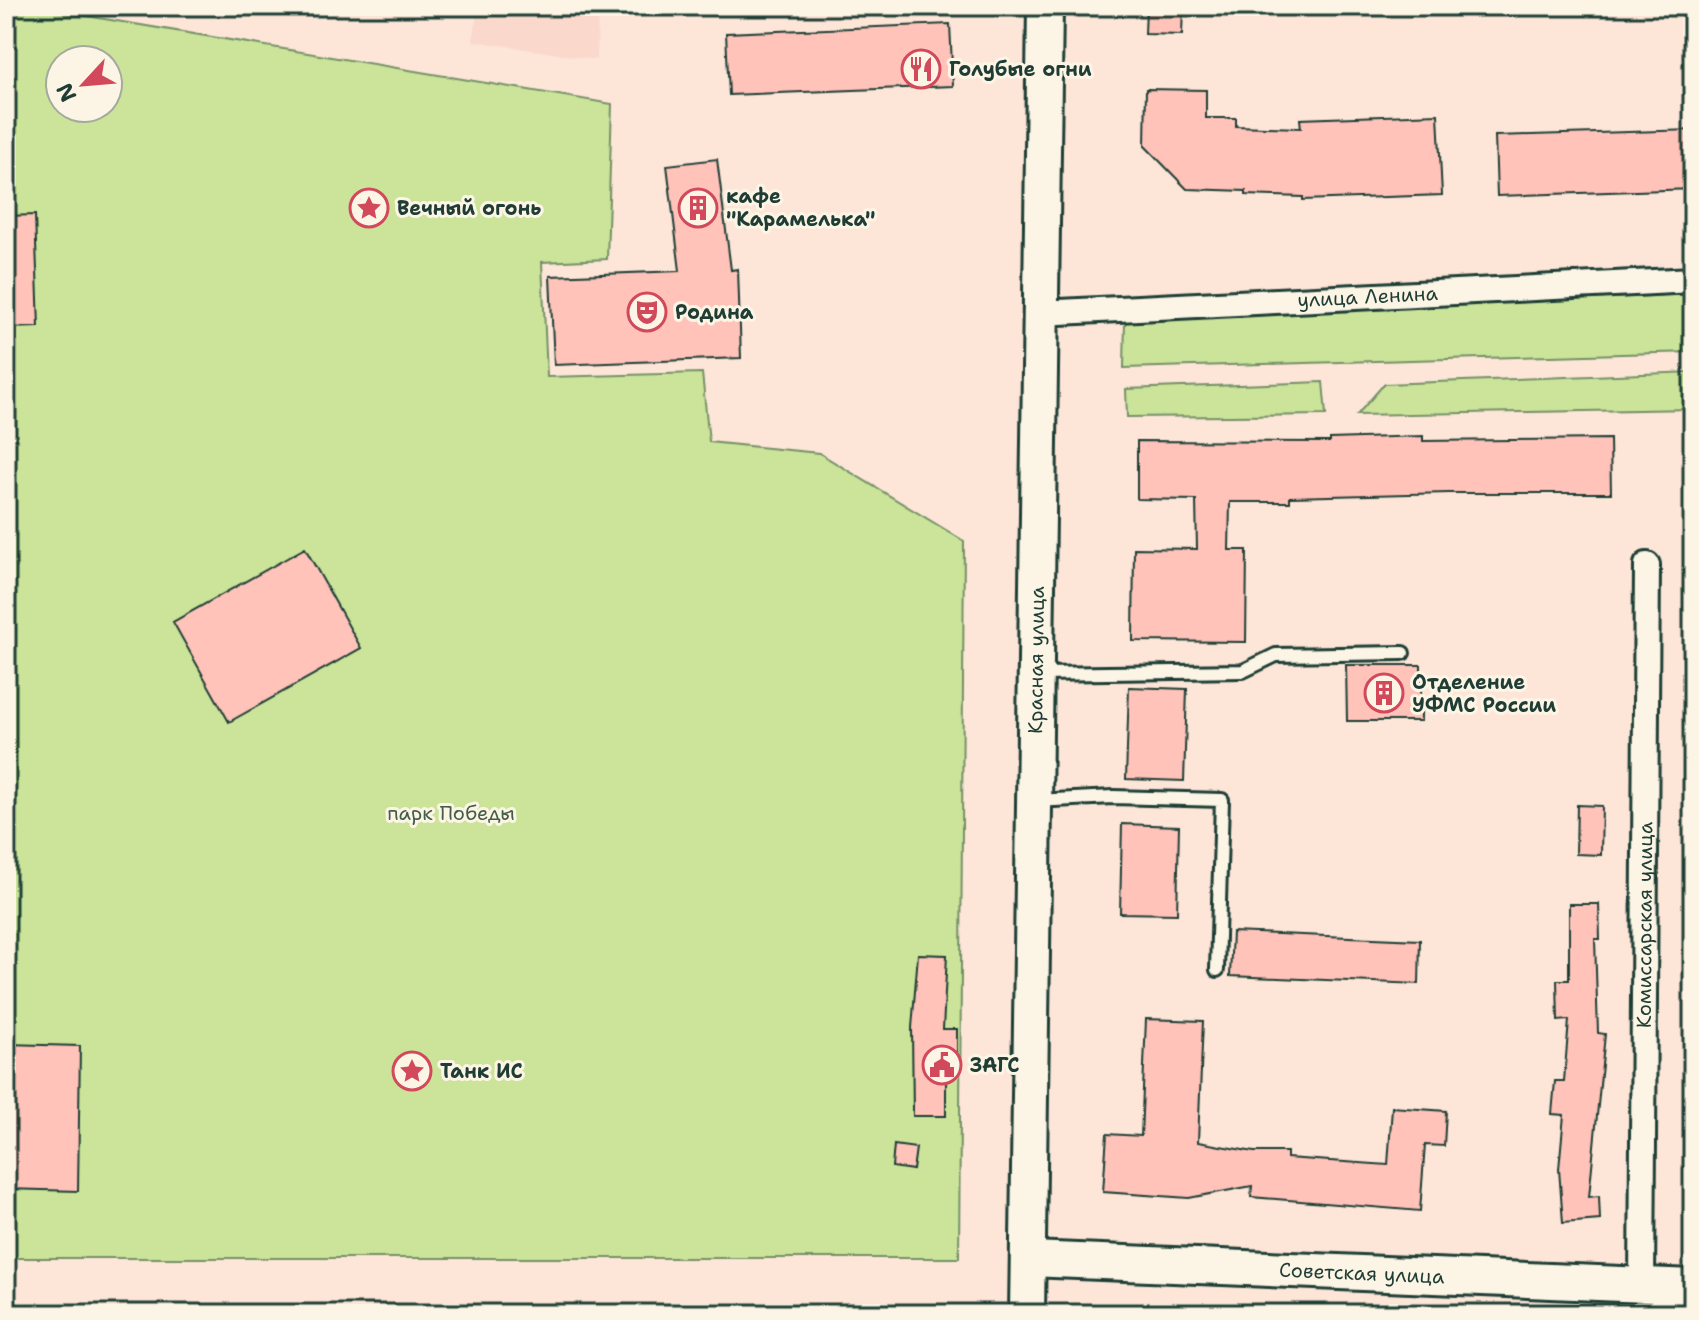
<svg xmlns="http://www.w3.org/2000/svg" width="1699" height="1320" font-family="'Shantell Sans',sans-serif">
	<style>
		.built { fill: #fad9cc }
		.green { fill: #cbe49a; stroke: #759067; stroke-width: 2; fill-rule: evenodd }
		.building { fill: #ffc3b9; stroke: #1f3d34; stroke-width: 2 }
		.lines { fill: none; stroke-linecap: round; stroke-linejoin: round }
		.lane-casing { stroke: #1f3d34; stroke-width: 18 }
		.street-casing { stroke: #1f3d34; stroke-width: 30 }
		.secondary-casing { stroke: #1f3d34; stroke-width: 40 }
		.lane { stroke: #fcf5e5; stroke-width: 12 }
		.street { stroke: #fcf5e5; stroke-width: 24 }
		.secondary { stroke: #fcf5e5; stroke-width: 34 }
		.labels { text-anchor: middle; stroke-width: 6; stroke-linejoin: round; paint-order: stroke }
		.poi-label { font-size: 20px; font-weight: bold; fill: #1f3d34; stroke: #fcf5e5; text-anchor: start }
		.street-label { font-size: 20px; fill: #1f3d34; stroke: #fcf5e5 }
		.park-label { font-size: 20px; fill: #415e48; stroke: #fcf5e5 }
	</style>
	<rect width="100%" height="100%" fill="#fde6d8"/>
	<filter id="ink" filterUnits="userSpaceOnUse"><feTurbulence type="fractalNoise" baseFrequency=".0125" numOctaves="2"/><feDisplacementMap in="SourceGraphic" scale="16" xChannelSelector="R" yChannelSelector="G"/><feConvolveMatrix kernelMatrix="1 2 1 2 8 2 1 2 1" color-interpolation-filters="sRGB"/></filter>
	<g filter="url(#ink)">
		<!-- built -->
		<path class="built" d="M478 6H598L597 60 473 41Z"/>
		<!-- green -->
		<path class="green" d="M6 6H27L612 104 607 259 542 262 547 377 702 373 709 442 819 453 964 541 959 1258H6ZM60 60H108V108H60Z
			M1693 294V352L1124 368 1125 321Z
			M1693 372V409L1357 415 1384 384Z
			M1323 382 1326 415 1127 417 1126 389Z"/>
		<!-- building -->
		<path class="building" d="M1146 6H1183L1182 35 1145 34Z
			M950 24 953 86 729 95 726 33Z
			M1146 89 1206 90V118H1236V126L1301 128 1300 119 1438 114 1442 195 1303 200V197L1246 195V191L1187 189 1145 146Z
			M1693 130V189L1497 196 1495 136Z
			M717 159 731 270 738 269 741 358 554 365 550 276 680 271 667 165Z
			M35 215 39 327 6 328V216Z
			M1423 436V441L1610 439 1611 493H1449L1290 497V502H1230L1229 550H1247L1246 642 1133 641 1134 548 1197 549 1196 500 1137 499V441L1330 442V439Z
			M305 548 361 648 229 722 173 622Z
			M1346 665H1421V721H1347Z
			M1129 687 1187 689 1184 781 1126 779Z
			M1577 805 1602 806 1601 855 1576 854Z
			M1122 824 1179 826 1177 914 1120 913Z
			M1569 904H1599L1600 939H1595L1598 1033 1605 1034 1589 1197 1599 1196 1600 1220 1563 1223 1559 1169 1564 1115 1552 1114 1555 1081H1564L1569 1020 1558 1021 1557 980H1569Z
			M1232 932 1420 940 1419 984 1230 976Z
			M918 954 947 955 943 1029H957V1052H946V1116H913L912 1028Z
			M1146 1019 1203 1021 1198 1142 1254 1152H1287V1158L1388 1165 1392 1107 1446 1111 1444 1146 1425 1145 1420 1211 1251 1197 1252 1186 1189 1198 1103 1192 1107 1134 1141 1136Z
			M6 1044 80 1046 78 1191 6 1189Z
			M894 1145 916 1148 913 1170 892 1167Z"/>
		<g class="lines">
			<!-- lane casing -->
			<g class="lane-casing">
				<path id="lane" d="M1040 674 1243 671 1276 655 1403 653
					M1035 801 1113 797 1222 800 1217 970"/>
			</g>
			<!-- street casing -->
			<g class="street-casing">
				<g id="street">
					<path id="s1" d="M1040 313 1693 280"/>
					<path id="s2" d="M1642 1285 1647 565"/>
				</g>
			</g>
			<!-- secondary casing -->
			<g class="secondary-casing">
				<g id="secondary">
					<path id="s3" d="M1030 1259 1693 1287"/>
					<path id="s4" d="M1027 1314 1045 6"/>
				</g>
			</g>
			<!-- lane -->
			<use href="#lane" class="lane"/>
			<!-- street -->
			<use href="#street" class="street"/>
			<!-- secondary -->
			<use href="#secondary" class="secondary"/>
		</g>
	</g>
	<!-- icons -->
	<defs>
		<g id="restaurant-ring" transform="scale(2)"><circle r="9.5" fill="#fcf5e5" stroke="#d1495b" stroke-width="1.5"/><path d="M-5-6h1v4h1v-4h1v4h1v-4h1v5L-1.5 .5V6h-2V.5L-5-1ZM5-6V6H3V1.5H1.5Q1.5-4 5-6Z" fill="#d1495b"/></g>
		<g id="sight-ring" transform="scale(2)"><circle r="9.5" fill="#fcf5e5" stroke="#d1495b" stroke-width="1.5"/><path d="M0-6L1.8-2.2L6-1.7L2.9 1.2L3.7 5.4L0 3.3L-3.7 5.4L-2.9 1.2L-6-1.7L-1.8-2.2Z" fill="#d1495b"/></g>
		<g id="building-ring" transform="scale(2)"><circle r="9.5" fill="#fcf5e5" stroke="#d1495b" stroke-width="1.5"/><path d="M-4-6H4V6H1V3H-1V6H-4ZM-2.5-4.3h1.7v1.8h-1.7ZM.8-4.3h1.7v1.8H.8ZM-2.5-1h1.7V.8h-1.7ZM.8-1h1.7V.8H.8Z" fill="#d1495b"/></g>
		<g id="theatre-ring" transform="scale(2)"><circle r="9.5" fill="#fcf5e5" stroke="#d1495b" stroke-width="1.5"/><path d="M-5-5.5Q0-4 5-5.5V0Q5 5 0 6Q-5 5-5 0ZM-3.3-2.5H-1v1.5H-3.3ZM1-2.5H3.3v1.5H1ZM-2.8 1Q0 5.5 2.8 1Z" fill="#d1495b"/></g>
		<g id="civic-ring" transform="scale(2)"><circle r="9.5" fill="#fcf5e5" stroke="#d1495b" stroke-width="1.5"/><path d="M-.6-6.5H3V-4.5H.6V-3L4-1V1h2V6H-6V1h2V-1L-.6-3ZM-1.2 2.5V6h2.4V2.5Z" fill="#d1495b"/></g>
	</defs>
	<g fill-rule="evenodd">
		<use href="#restaurant-ring" x="921" y="69"/>
		<use href="#sight-ring" x="369" y="208"/>
		<use href="#building-ring" x="698" y="208"/>
		<use href="#theatre-ring" x="647" y="312"/>
		<use href="#building-ring" x="1384" y="693"/>
		<use href="#civic-ring" x="942" y="1065"/>
		<use href="#sight-ring" x="412" y="1071"/>
	</g>
	<g class="labels">
		<!-- poi labels -->
		<g class="poi-label">
			<text x="949" y="76">Голубые огни</text>
			<text x="726" y="203">кафе<tspan x="726" dy="23">"Карамелька"</tspan></text>
			<text x="397" y="215">Вечный огонь</text>
			<text x="675" y="319">Родина</text>
			<text x="1412" y="689">Отделение<tspan x="1412" dy="23">УФМС России</tspan></text>
			<text x="970" y="1072">ЗАГС</text>
			<text x="440" y="1078">Танк ИС</text>
		</g>
		<!-- street labels -->
		<g class="street-label">
			<text dy="7" stroke="none"><textPath href="#s1" startOffset="328">улица Ленина</textPath></text>
			<text dy="7" stroke="none"><textPath href="#s4" startOffset="654">Красная улица</textPath></text>
			<text dy="7" stroke="none"><textPath href="#s2" startOffset="360">Комиссарская улица</textPath></text>
			<text dy="7" stroke="none"><textPath href="#s3" startOffset="332">Советская улица</textPath></text>
		</g>
		<!-- park labels -->
		<g class="park-label">
			<text x="451" y="820">парк Победы</text>
		</g>
	</g>
	<!-- margin -->
	<rect width="1699" height="1320" fill="none" stroke="#fcf5e5" stroke-width="32"/>
	<rect x="16" y="16" width="1667" height="1288" fill="none" stroke="#1f3d34" stroke-width="3" filter="url(#ink)"/>
	<!-- north arrow -->
	<g transform="translate(84 84) rotate(244)"><circle r="38" fill="#fcf5e5" stroke="#a4ab9e" stroke-width="2"/>
	<path d="M0-6L14 30L0 20L-14 30Z" fill="#d1495b"/>
	<text y="-12" font-size="22" font-weight="bold" text-anchor="middle" fill="#1f3d34">N</text>
	</g>
</svg>
